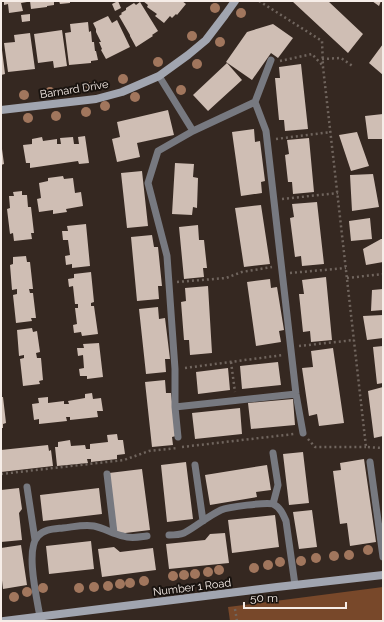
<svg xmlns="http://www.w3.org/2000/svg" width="384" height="622" font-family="Raleway,sans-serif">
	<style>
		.green { fill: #78482a }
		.building { fill: #cfbeb4 }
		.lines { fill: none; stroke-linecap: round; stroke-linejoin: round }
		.path { stroke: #70655e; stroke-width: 2.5; stroke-dasharray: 2 3; stroke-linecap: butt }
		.lane { stroke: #777980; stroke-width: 7 }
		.secondary { stroke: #a1a5b0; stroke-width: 8 }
		.tree { fill: #a1765d }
		.labels { text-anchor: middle; stroke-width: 4; stroke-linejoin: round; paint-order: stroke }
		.street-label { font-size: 11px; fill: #f6ede8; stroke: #19130f }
	</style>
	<rect width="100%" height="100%" fill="#352821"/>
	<!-- green -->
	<path class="green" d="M383 587V621H230L228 607Z"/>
	<!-- building -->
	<path class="building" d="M4 1H27V2L21 3 23 11 9 13 8 4 4 5Z
		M30 1H54V5L47 6V7L31 9Z
		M59 1H70V3L60 4Z
		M118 1 121 8 115 11 112 4Z
		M143 1H182L186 4 177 15 176 14 172 18 170 16 164 23 155 16 157 14 147 7 148 5Z
		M292 1H328L363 34 348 53Z
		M372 1H381L379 6Z
		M140 2 158 31 152 35 153 36 136 47 130 36V35L119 16 122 14 121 13 126 10V8L134 3 136 5Z
		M30 14V21L22 22 21 15Z
		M108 16 112 23 117 20 130 47 106 59 101 50 102 49 99 42H101L96 32V29L93 23Z
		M88 22 89 32 91 31 92 42H94L95 51H96L98 60 91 61V63L69 65 65 33 71 32 70 24Z
		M273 24 293 38 278 58 271 53 252 80 226 62 247 32Z
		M62 30 67 66 54 68 53 61 38 63 34 34Z
		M30 33 35 69 8 72 4 43 15 42 14 35Z
		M383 44V75L369 63Z
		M1 50H2L5 74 1 75Z
		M227 63 242 80 208 111 193 95Z
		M301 64 308 129 285 131 284 120H279L275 78H280L279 67Z
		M168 110 174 135 137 143 140 157 117 162 112 139 120 137 117 122Z
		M383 114V139H368L365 116Z
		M254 129 255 142 260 141 265 181 261 182 262 193 241 196 232 132Z
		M357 132 369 166 351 171 339 135Z
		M85 136 89 163 79 164 78 161 30 168V163H26L23 145 32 144V139L42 137 43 141 57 139V144H61L60 138 73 137 74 144H79L78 137Z
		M309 138 314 192 293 194 292 182H288L285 155 289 154 287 140Z
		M1 149H2L4 164 1 165Z
		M175 163 194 164 193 177 198 178 197 208 193 207 192 215 172 214Z
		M142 171 148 226 127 228 121 173Z
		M373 174 379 207 352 211 350 175Z
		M63 176 64 179 73 178 75 193 81 192 83 206 66 209 67 212 53 214V210L39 212 37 199 41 198 39 183 48 181V178Z
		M22 191V195H27L28 207H31L34 233H31L32 239 14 241 13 233 10 234 7 209 10 208 9 196H14L13 192Z
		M317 202 324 264 302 266 301 256 295 257 290 218 294 217 292 204Z
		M261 205 270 264 244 267 235 208Z
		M370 218 372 239 351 241 349 221Z
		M86 224 90 266 72 268V264L66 265 65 256 70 255 68 240H63L62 231H68L67 226Z
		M198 225 199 240H204L207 268H203L204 277 184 279 179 227Z
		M152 235 154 247H158L162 286H158L159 299 137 301 131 237Z
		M381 239H383V262L366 265 363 249Z
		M26 256 27 262H30L33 289H29L30 293H33L36 318H31L32 321 16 323 13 295 17 294V289L12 290 10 265 13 264V257Z
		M91 272 94 302 91 303V306H94L98 334 82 336 81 332 74 333 73 325 77 324 75 308H78V304H75L73 286 69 287 68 279 74 278V274Z
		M326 277 332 340 311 342 310 331 303 332 299 294H304L302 280Z
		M270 279 271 288 277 287 284 330 279 331 281 342 256 346 247 282Z
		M208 286 212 353 190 355 189 340H184L181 302 186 301 185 288Z
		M383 289V310L371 311 372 290Z
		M158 307 159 319 165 318 170 359H165L166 372 146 374 139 309Z
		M383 315V338L367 340 363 316Z
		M32 328 33 332 37 331 40 352 36 353 37 358H41L43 380 39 381 40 384 23 386 20 359 24 358V355L19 356 17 330Z
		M99 343 103 377 87 379V376H80L79 369 84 368 83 355 78 356 77 348H84L83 344Z
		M383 346V383L377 384 373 347Z
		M333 348 344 423 319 426 317 414 309 416 302 368 313 367 311 351Z
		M278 362 281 385 242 389 240 366Z
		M228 368 230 390 198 394 196 372Z
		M165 380 166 393H171L176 436 172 437 173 445 152 447 145 382Z
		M383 387V436L374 438 368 391Z
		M92 393 93 399 101 398 103 411H97L98 417 70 420V417H66L67 421 39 424V419L34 420 32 404 39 403 38 398 48 397V403L64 401V404H69L68 401 85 398V394Z
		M1 397H3L6 423 3 424V428H1Z
		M293 399 295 425 251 429 248 403Z
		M240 408 242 434 195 439 192 413Z
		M117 434 118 440H123L125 454 117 455V459L91 462V459H87L88 463 57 466 55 447H58V442L70 440 71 446 85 445 86 449H90V444L108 442 107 435Z
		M48 445 49 451 51 450 53 466 1 472V450Z
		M303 452 309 503 289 505 283 454Z
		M364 459 376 542 350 546 347 523 340 524 333 471 341 470 340 463Z
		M186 462 193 519 167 522 161 465Z
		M267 465 271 490 256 492 257 497 210 505 205 475Z
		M142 469 150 530 117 534 109 473Z
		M19 488 22 509 19 513 22 540 1 542V490Z
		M99 488 102 514 43 521 40 495Z
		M312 510 317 547 299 549 293 512Z
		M275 515 279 547 232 553 228 520Z
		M225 533 229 563 169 569 166 544 205 540 210 534Z
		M91 541 94 569 49 574 46 546Z
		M21 545 27 585 3 589 1 572V548Z
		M114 547 120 552 153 548 156 570 102 577 98 549Z"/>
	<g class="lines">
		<!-- path -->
		<path class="path" d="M259 1 322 41 323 67 366 447 383 448
			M322 59 341 58 354 67
			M280 61 312 54 323 66
			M276 139 331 132
			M282 199 338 193
			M290 273 346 268
			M347 278 383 274
			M177 282 226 278 242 272 272 267
			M299 346 354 340
			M231 362 235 392
			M185 368 283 355
			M308 439 315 447H366
			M182 447 294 434
			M1 474 124 460 149 451 177 448
			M235 609 237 621"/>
		<!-- lane -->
		<path class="lane" d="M271 60 255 102 266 131 296 394 303 433
			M159 76 193 131
			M175 407 296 394
			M178 437 175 407V369L167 256 148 183 158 151 193 131 255 102
			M370 462 383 557
			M195 465 203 521
			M107 474 114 533
			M27 487 35 540
			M273 504 278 485 273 453
			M169 535C174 535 179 535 184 533 197 526 208 516 221 510 228 507 266 502 273 504 280 507 283 514 286 521L295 585
			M40 617C37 599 25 549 38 536 44 529 54 529 63 528 73 527 84 524 94 526 104 528 113 534 123 536 131 539 139 537 147 536"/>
		<!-- secondary -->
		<path class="secondary" d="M1 110 96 99 122 92 159 76 188 55 206 40 225 15 235 1
			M4 621 277 587 383 575"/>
	</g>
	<!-- trees -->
	<g class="tree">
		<circle cx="215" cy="8" r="5"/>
		<circle cx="241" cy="13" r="5"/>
		<circle cx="192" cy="36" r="5"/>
		<circle cx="220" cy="42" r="5"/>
		<circle cx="158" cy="62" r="5"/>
		<circle cx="197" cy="64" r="5"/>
		<circle cx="123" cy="79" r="5"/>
		<circle cx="88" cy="87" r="5"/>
		<circle cx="181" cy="90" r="5"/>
		<circle cx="50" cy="92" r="5"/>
		<circle cx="24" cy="95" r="5"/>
		<circle cx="135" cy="97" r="5"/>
		<circle cx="105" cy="106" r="5"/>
		<circle cx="86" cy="112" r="5"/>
		<circle cx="56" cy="116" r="5"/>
		<circle cx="28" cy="118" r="5"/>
		<circle cx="368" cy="550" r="5"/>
		<circle cx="349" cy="555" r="5"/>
		<circle cx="334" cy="556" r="5"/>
		<circle cx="316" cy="558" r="5"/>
		<circle cx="301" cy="561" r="5"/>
		<circle cx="280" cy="562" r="5"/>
		<circle cx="268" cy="565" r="5"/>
		<circle cx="254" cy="568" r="5"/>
		<circle cx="219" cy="570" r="5"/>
		<circle cx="208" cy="572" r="5"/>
		<circle cx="195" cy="574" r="5"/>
		<circle cx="184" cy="575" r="5"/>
		<circle cx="173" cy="576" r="5"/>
		<circle cx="144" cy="581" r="5"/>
		<circle cx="130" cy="583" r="5"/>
		<circle cx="120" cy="584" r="5"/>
		<circle cx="108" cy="586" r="5"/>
		<circle cx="94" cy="587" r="5"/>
		<circle cx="43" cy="588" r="5"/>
		<circle cx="79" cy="588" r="5"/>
		<circle cx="27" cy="592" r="5"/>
		<circle cx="14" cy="597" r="5"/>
	</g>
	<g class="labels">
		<!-- street labels -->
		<g class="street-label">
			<text transform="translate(74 89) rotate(-9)" y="4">Barnard Drive</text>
			<text transform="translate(192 587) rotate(-7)" y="4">Number 1 Road</text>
		</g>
	</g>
	<!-- border -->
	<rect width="384" height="622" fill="none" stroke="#f6ede8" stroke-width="4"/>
	<!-- scale -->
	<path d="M244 602v6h102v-6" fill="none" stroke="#f6ede8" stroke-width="2"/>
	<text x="250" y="602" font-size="12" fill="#f6ede8" stroke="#19130f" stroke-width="3" paint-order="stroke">50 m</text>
</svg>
